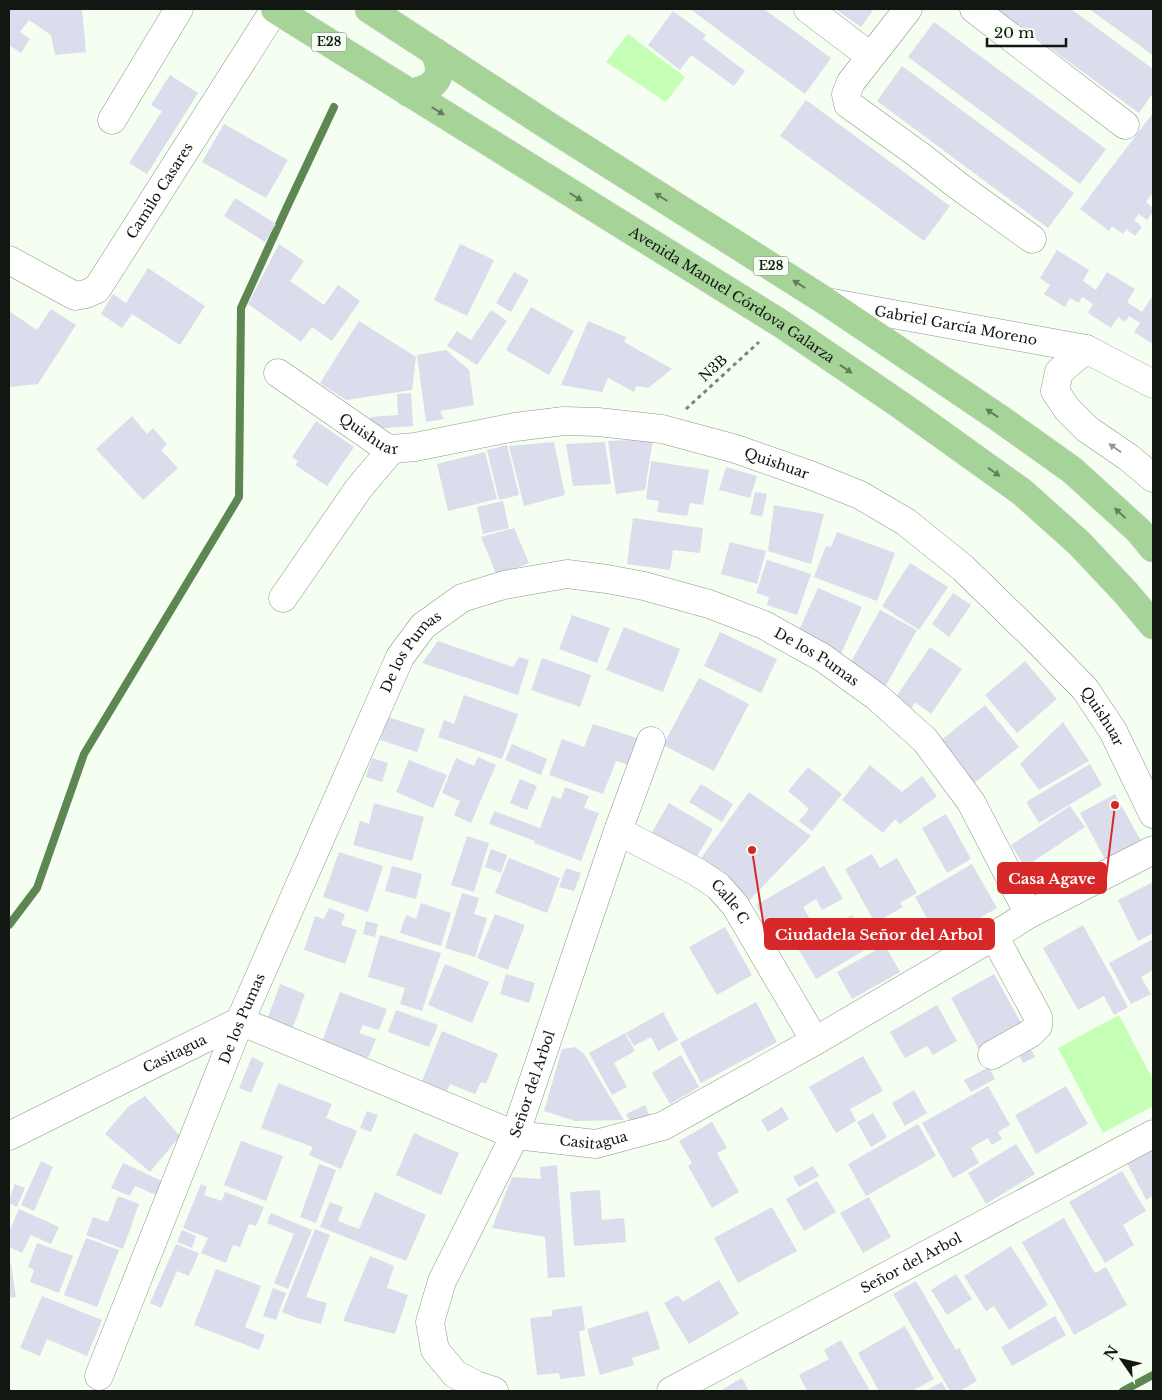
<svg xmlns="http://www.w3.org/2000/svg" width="1162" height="1400" font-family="'Libre Baskerville',serif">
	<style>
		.green { fill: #c5feb5 }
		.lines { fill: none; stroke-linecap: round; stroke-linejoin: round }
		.stream { stroke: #5e8652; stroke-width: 8 }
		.building { fill: #dbddec }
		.minor-casing { stroke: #8d968a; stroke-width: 29 }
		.major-casing { stroke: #dedfde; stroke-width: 29 }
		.path { stroke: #7d847b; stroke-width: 3; stroke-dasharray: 4 4; stroke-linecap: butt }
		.minor { stroke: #fff; stroke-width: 28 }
		.major { stroke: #a6d398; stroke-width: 28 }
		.oneway { fill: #647e5c }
		.oneway2 { fill: #959794 }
		.labels { text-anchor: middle; stroke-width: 4.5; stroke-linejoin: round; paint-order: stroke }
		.shield { fill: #f4fef1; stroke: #565c55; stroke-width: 1 }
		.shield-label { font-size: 12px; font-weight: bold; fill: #131712 }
		.street-label { font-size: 14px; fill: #131712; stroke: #f4fef1 }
		.leader { fill: none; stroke: #d62828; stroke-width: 2 }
		.callout-dot { fill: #d62828; stroke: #f4fef1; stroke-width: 2 }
		.callout { fill: #d62828; stroke: #d62828; stroke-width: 2 }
		.callout-label { font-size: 15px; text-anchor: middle; font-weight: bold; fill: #fff }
	</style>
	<rect width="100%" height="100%" fill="#f4fef1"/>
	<!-- green -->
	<path class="green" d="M628 34 685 77 666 102 606 62Z
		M1119 1015 1153 1080V1106L1103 1133 1058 1048Z"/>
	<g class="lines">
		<!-- stream -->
		<path class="stream" d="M9 925 37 888 84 754 239 497 241 308 287 207 334 107
			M1123 1391 1153 1375"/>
	</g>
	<!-- building -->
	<path class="building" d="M9 9H81L82 10 86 52 55 55 51 35 29 20 20 32 30 39 21 53 9 45Z
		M690 9H764L831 58 805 94Z
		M835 9H874L861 27Z
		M997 9H1071L1153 69V93L1139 113Z
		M1089 9H1153V56L1138 44Z
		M673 11 706 35 703 39 745 71 734 86 691 55 680 70 648 45Z
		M934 22 1106 149 1080 184 908 57Z
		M902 66 1074 193 1048 228 877 101Z
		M170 75 198 93 147 174 129 163 162 111 151 105Z
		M806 100 950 206 924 241 780 136Z
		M1153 113V197L1151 195 1146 202 1153 208V212L1147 220 1139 214 1134 220 1142 227 1135 236 1126 229 1123 234 1112 226 1109 231 1080 209Z
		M224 124 288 160 266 198 202 162Z
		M235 198 276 224 265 242 224 216Z
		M279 244 304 261 290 281 324 305 338 285 360 301 332 341 312 327 301 342 248 304Z
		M460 244 494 260 467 316 434 300Z
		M1057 250 1089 270 1083 281 1096 290 1107 272 1135 289 1127 302 1142 312 1153 295V344L1134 332 1140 323 1129 316 1125 322 1118 317 1111 328 1088 313 1093 304 1082 297 1079 303 1070 298 1065 307 1044 294 1050 285 1040 278Z
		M148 268 205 306 180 345 132 314 122 328 101 314 113 294 126 303Z
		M514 272 529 280 511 312 496 303Z
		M531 307 574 331 549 375 506 350Z
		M51 309 76 325 38 384 9 387V311L37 330Z
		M491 310 507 321 477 365 447 346 457 331 471 340Z
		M359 321 416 357 412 390 346 400 320 383Z
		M588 321 626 337 624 342 672 369 648 388 636 386 634 392 608 378 602 392 561 385Z
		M446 350 469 370 474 405 440 411 444 419 426 422 417 355Z
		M411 393 413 426 371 429 370 417 398 415 397 394Z
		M132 416 147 434 153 428 167 444 161 450 178 468 143 500 96 449Z
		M316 421 354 447 327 486 295 465 298 461 292 457Z
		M653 439 645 490 616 494 608 441Z
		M554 442 565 495 524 506 509 446Z
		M605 442 611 484 573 486 566 444Z
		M507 445 519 495 499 500 487 450Z
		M485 452 497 499 448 511 437 464Z
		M651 461 709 470 703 505 690 503 687 516 657 512 659 501 646 499Z
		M726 467 757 476 750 498 719 490Z
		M755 492 767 494 762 517 750 514Z
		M503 501 509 528 483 534 477 507Z
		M774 505 824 514 811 564 768 551Z
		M633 518 703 528 700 553 673 550 670 570 627 564Z
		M514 528 529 563 497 576 481 537Z
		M837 532 895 553 877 601 814 577 826 546 831 547Z
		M730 542 766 551 757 584 721 574Z
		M767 560 811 574 797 615 767 605 769 597 756 593Z
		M910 563 948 587 919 630 882 606Z
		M818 588 862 607 840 656 796 637Z
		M953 593 971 605 949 637 932 624Z
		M880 610 917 630 884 689 847 669Z
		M572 615 610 628 597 663 559 649Z
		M624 627 680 649 663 692 606 670Z
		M720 632 777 659 761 693 704 666Z
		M438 641 513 667 519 657 529 660 518 695 422 663Z
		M930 647 962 669 931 714 915 702 910 711 894 700Z
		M542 658 591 675 580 707 531 690Z
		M1025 661 1057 699 1017 733 985 695Z
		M699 678 749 704 714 771 663 745Z
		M464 695 518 714 502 759 438 737 444 720 454 724Z
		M985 705 1019 747 973 784 939 742Z
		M388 717 425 729 417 752 380 740Z
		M1063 722 1089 761 1039 790 1020 764Z
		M593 724 637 738 628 765 616 761 603 794 549 775 562 739 584 747Z
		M512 744 547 759 541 775 505 760Z
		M478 757 496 765 471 823 454 815 460 801 442 793 456 758 474 766Z
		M372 758 388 763 382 782 366 777Z
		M409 760 447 775 433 808 396 792Z
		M1090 764 1102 785 1039 823 1026 802Z
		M870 765 902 792 922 776 937 796 900 824 895 819 883 833 842 800Z
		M808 767 842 794 812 831 799 821 809 809 788 791Z
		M520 779 537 786 527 810 510 803Z
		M701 784 733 804 722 822 689 802Z
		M565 787 589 796 584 808 599 813 581 861 534 843 535 841 489 824 494 811 540 828 552 796 561 799Z
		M749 792 811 836 745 905 696 865Z
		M1115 794 1141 841 1106 861 1080 813Z
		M374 803 424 817 412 861 353 845 360 821 369 824Z
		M669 803 713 829 692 865 648 839Z
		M1070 806 1085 827 1025 867 1011 845Z
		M946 814 971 859 947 873 922 828Z
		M467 836 489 843 474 892 451 885Z
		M491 849 507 855 501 873 485 867Z
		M339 852 383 866 368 912 323 897Z
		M872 854 880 868 897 858 917 893 900 903 903 907 875 923 845 869Z
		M509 858 560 878 547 913 495 893Z
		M972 864 997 908 940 941 915 897Z
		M392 866 422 874 416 899 385 891Z
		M824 866 843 899 822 910 816 899 803 907 810 919 783 934 777 921 768 926 756 905Z
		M566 868 581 873 574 891 559 887Z
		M1153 882V933L1138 941 1118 900Z
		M462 893 479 898 474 914 487 918 475 957 445 948Z
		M421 903 451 913 441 946 400 933 406 915 416 919Z
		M329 908 345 914 341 925 357 930 345 964 304 950 315 916 324 919Z
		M495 914 525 925 508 970 477 958Z
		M852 915 870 947 816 979 797 947Z
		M366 921 378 924 375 937 363 934Z
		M1083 925 1128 1007 1114 1015 1104 996 1078 1010 1043 948Z
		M725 927 752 975 717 995 689 947Z
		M380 935 441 953 422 1011 400 1004 405 988 368 977Z
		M1153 939V970L1141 977 1151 994 1131 1004 1109 963Z
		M885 945 900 972 852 999 837 972Z
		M445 964 489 982 472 1023 428 1005Z
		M506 974 535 983 529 1003 500 994Z
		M994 974 1024 1028 981 1053 951 998Z
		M280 984 305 994 292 1030 267 1020Z
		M340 992 387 1009 379 1030 363 1025 359 1033 376 1039 368 1058 322 1042Z
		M756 1002 777 1042 701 1083 680 1043Z
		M937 1005 957 1041 933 1055 927 1046 905 1058 890 1032Z
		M396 1010 438 1025 429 1047 388 1032Z
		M663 1012 678 1040 658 1051 651 1037 634 1046 626 1033Z
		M442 1031 498 1054 486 1084 481 1082 475 1094 450 1084 447 1091 422 1081Z
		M625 1033 635 1051 614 1063 627 1087 612 1095 589 1053Z
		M1027 1042 1035 1057 1023 1063 1015 1048Z
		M575 1047 584 1054 624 1120 575 1121 544 1111 562 1049Z
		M681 1055 699 1087 670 1104 652 1073Z
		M863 1056 883 1091 850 1109 856 1121 836 1133 809 1087Z
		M252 1057 264 1063 251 1093 239 1088Z
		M989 1067 995 1079 971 1092 964 1080Z
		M278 1083 332 1104 326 1118 357 1131 341 1169 309 1155 313 1147 261 1128Z
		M988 1086 1010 1125 998 1132 1002 1139 992 1145 988 1138 971 1148 979 1163 953 1178 922 1123Z
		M1066 1086 1088 1124 1036 1154 1015 1115Z
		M914 1090 927 1113 905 1126 892 1103Z
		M145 1096 180 1136 150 1172 105 1134 128 1107Z
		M645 1105 650 1117 632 1126 626 1114Z
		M782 1107 789 1119 768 1132 761 1120Z
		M367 1111 378 1115 371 1132 360 1128Z
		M873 1113 887 1137 871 1147 857 1122Z
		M712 1122 727 1148 717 1153 739 1192 712 1208 688 1166 692 1163 679 1141Z
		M918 1124 936 1156 866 1196 848 1164Z
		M414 1133 459 1153 441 1195 396 1175Z
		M241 1141 283 1156 266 1201 224 1185Z
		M1016 1144 1035 1174 986 1204 968 1173Z
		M1153 1147V1196L1146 1200 1126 1161Z
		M41 1161 53 1167 34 1211 21 1205Z
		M123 1163 162 1181 156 1195 135 1186 130 1196 111 1188Z
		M319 1164 336 1170 316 1223 300 1217Z
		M557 1165 565 1277 548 1278 545 1237 492 1228 512 1177 541 1179 540 1167Z
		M813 1166 819 1176 799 1187 793 1177Z
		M1122 1171 1146 1211 1123 1225 1134 1245 1105 1263 1069 1202Z
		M817 1181 836 1212 804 1231 786 1199Z
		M15 1184 25 1188 17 1207 9 1203V1200Z
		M201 1184 207 1187 204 1195 222 1201 225 1192 264 1207 256 1226 249 1224 240 1247 233 1245 226 1263 201 1253 208 1238 183 1228Z
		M600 1190 602 1220 624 1218 626 1242 574 1246 570 1192Z
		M375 1192 426 1215 406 1261 320 1227 330 1202 343 1207 338 1221 359 1229Z
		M118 1196 139 1204 123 1249 86 1235 93 1217 108 1222Z
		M869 1197 891 1237 863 1253 840 1213Z
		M772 1207 797 1251 738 1283 714 1238Z
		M19 1209 59 1227 51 1244 31 1235 22 1253 9 1247V1232Z
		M271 1213 312 1230 288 1289 274 1283 294 1234 267 1223Z
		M1064 1218 1095 1273 1106 1267 1127 1305 1074 1335 1022 1242Z
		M315 1229 330 1235 306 1297 327 1303 321 1324 297 1318 282 1312Z
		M182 1230 196 1236 192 1248 177 1242Z
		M86 1238 119 1250 97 1307 64 1295Z
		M37 1243 73 1256 59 1293 30 1282 34 1270 28 1267Z
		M176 1244 199 1253 189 1276 177 1271 161 1308 150 1303Z
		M1011 1246 1048 1305 1009 1330 994 1306 986 1311 964 1276Z
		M370 1256 394 1266 387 1288 408 1295 395 1334 343 1321Z
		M11 1264 16 1297 9 1298V1265Z
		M216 1269 261 1286 245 1327 265 1335 259 1350 194 1325Z
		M956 1274 972 1299 947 1315 931 1290Z
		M719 1280 739 1314 689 1344 664 1303 678 1295 683 1302Z
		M916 1281 956 1350 959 1348 977 1381 960 1391H950L893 1294Z
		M273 1288 286 1293 276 1320 263 1316Z
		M42 1296 102 1320 87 1356 47 1339 40 1356 20 1348Z
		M582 1306 585 1330 579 1331 585 1376 560 1379 559 1373 537 1375 530 1318 552 1316V1310Z
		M648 1311 660 1349 632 1358 634 1365 600 1375 587 1329Z
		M1055 1316 1066 1335 1012 1366 1001 1347Z
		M905 1326 934 1379 912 1391H879L858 1353Z
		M841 1340 870 1391H807L799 1375 829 1359 824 1350Z
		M742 1378 749 1391H724L723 1389Z
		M942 1382 947 1391H925Z"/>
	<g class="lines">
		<!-- minor casing -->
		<g class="minor-casing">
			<g id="minor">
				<path d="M808 9 870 56"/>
				<path d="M908 9 851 82 846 94 848 104 919 155 957 185 1032 239"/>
				<path d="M974 9 1125 125"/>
				<path d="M112 120 179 9"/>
				<path id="s1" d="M9 260 75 296 86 294 97 289 275 9"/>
				<path id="s2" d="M827 302 1086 349 1153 384"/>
				<path d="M1086 349 1059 372 1055 391 1067 409 1087 429 1128 457 1153 478"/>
				<path id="s3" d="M278 373 385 447 392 449 415 447 515 427 564 421 598 422 662 429 736 449 810 475 860 495 906 522 963 568 1037 640 1085 689 1113 731 1153 814"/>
				<path d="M283 598 359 488 392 449"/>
				<path id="s4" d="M618 831 697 872 718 886 735 905 815 1041"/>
				<path d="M992 1055 1031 1033 1038 1026V1017L994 936"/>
				<path id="s5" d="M9 1136 240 1021 515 1135 596 1144 663 1126 815 1041 994 936 1029 914 1153 850"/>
				<path id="s6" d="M99 1376 240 1021 400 657 423 626 462 598 504 585 567 574 607 579 644 586 709 604 764 625 823 658 877 697 925 740 971 802 1029 914"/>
				<path id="s7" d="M494 1391 476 1385 455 1374 435 1350 430 1322 442 1281 515 1135 618 831 651 741"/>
				<path id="s8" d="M671 1391 1153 1134"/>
			</g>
		</g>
		<!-- major casing -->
		<g class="major-casing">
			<g id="major">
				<path id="s9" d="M275 9 780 323 902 406 1022 492 1079 543 1126 593 1153 625"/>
				<path d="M369 9 547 125 827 302 999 418 1072 470 1139 531 1153 548"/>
				<path d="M409 93C422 91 436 87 439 73 440 67 437 58 435 52"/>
			</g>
		</g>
		<!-- path -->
		<path class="path" d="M686 409 759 342"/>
		<!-- minor -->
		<use href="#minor" class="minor"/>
		<!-- major -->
		<use href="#major" class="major"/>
	</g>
	<!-- one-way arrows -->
	<defs><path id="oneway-solid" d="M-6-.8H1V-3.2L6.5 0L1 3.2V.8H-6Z" transform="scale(1.25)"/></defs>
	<g class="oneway">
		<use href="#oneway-solid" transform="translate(438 111) rotate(32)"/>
		<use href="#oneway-solid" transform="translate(576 197) rotate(32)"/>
		<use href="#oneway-solid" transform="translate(661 197) rotate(-148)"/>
		<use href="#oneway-solid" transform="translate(799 284) rotate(-148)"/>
		<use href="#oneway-solid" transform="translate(846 369) rotate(34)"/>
		<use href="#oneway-solid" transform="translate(992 413) rotate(-146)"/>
		<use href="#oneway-solid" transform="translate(994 472) rotate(36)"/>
		<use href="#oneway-solid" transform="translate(1120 513) rotate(-138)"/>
	</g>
	<use class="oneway2" href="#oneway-solid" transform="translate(1115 448) rotate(-145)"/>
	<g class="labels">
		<!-- shield labels -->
		<g class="shield">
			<rect x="311.5" y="32.5" width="35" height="19" rx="4"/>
			<rect x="753.5" y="256.5" width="35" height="19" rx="4"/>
		</g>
		<g class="shield-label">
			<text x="329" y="46">E28</text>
			<text x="771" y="270">E28</text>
		</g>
		<!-- street labels -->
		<g class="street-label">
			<text dy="5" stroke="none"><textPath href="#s1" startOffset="215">Camilo Casares</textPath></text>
			<text dy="5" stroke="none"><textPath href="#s9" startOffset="539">Avenida Manuel Córdova Galarza</textPath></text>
			<text dy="5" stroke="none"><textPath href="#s2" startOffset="131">Gabriel García Moreno</textPath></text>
			<text transform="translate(713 368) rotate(-42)" y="5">N3B</text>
			<text dy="5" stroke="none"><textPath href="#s3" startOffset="110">Quishuar</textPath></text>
			<text dy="5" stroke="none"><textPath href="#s3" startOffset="530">Quishuar</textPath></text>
			<text dy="5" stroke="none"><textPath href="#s6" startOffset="790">De los Pumas</textPath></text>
			<text dy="5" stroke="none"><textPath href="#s6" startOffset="1240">De los Pumas</textPath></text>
			<text dy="5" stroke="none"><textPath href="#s3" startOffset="950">Quishuar</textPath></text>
			<text dy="5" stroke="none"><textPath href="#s4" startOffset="134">Calle C</textPath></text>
			<text dy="5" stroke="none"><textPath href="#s6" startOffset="385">De los Pumas</textPath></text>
			<text dy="5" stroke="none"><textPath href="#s5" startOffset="185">Casitagua</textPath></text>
			<text dy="5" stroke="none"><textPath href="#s7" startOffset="362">Señor del Arbol</textPath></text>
			<text dy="5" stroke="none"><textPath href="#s5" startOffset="635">Casitagua</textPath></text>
			<text dy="5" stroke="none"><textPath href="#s8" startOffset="272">Señor del Arbol</textPath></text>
		</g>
	</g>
	<!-- callouts -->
	<path class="leader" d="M1115 805L1106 878M752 850L765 934"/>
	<g class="callout-dot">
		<circle cx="1115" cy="805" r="5"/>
		<circle cx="752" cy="850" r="5"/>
	</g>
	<g class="callout">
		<rect x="998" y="863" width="108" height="30" rx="5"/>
		<rect x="765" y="919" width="229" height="30" rx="5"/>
	</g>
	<g class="callout-label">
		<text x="1052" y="884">Casa Agave</text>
		<text x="879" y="940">Ciudadela Señor del Arbol</text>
	</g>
	<!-- border -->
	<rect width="1162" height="1400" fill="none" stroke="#131712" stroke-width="20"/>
	<!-- north arrow -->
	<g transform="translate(1122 1360) rotate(304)" stroke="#f4fef1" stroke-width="4" paint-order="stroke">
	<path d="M0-4L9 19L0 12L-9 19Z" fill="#131712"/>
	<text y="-8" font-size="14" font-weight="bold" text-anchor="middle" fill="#131712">N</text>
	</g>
	<!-- scale -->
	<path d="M987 38v8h79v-8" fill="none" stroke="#131712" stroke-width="2.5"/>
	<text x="994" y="38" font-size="15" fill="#131712" stroke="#f4fef1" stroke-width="4" paint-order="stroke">20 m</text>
</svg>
